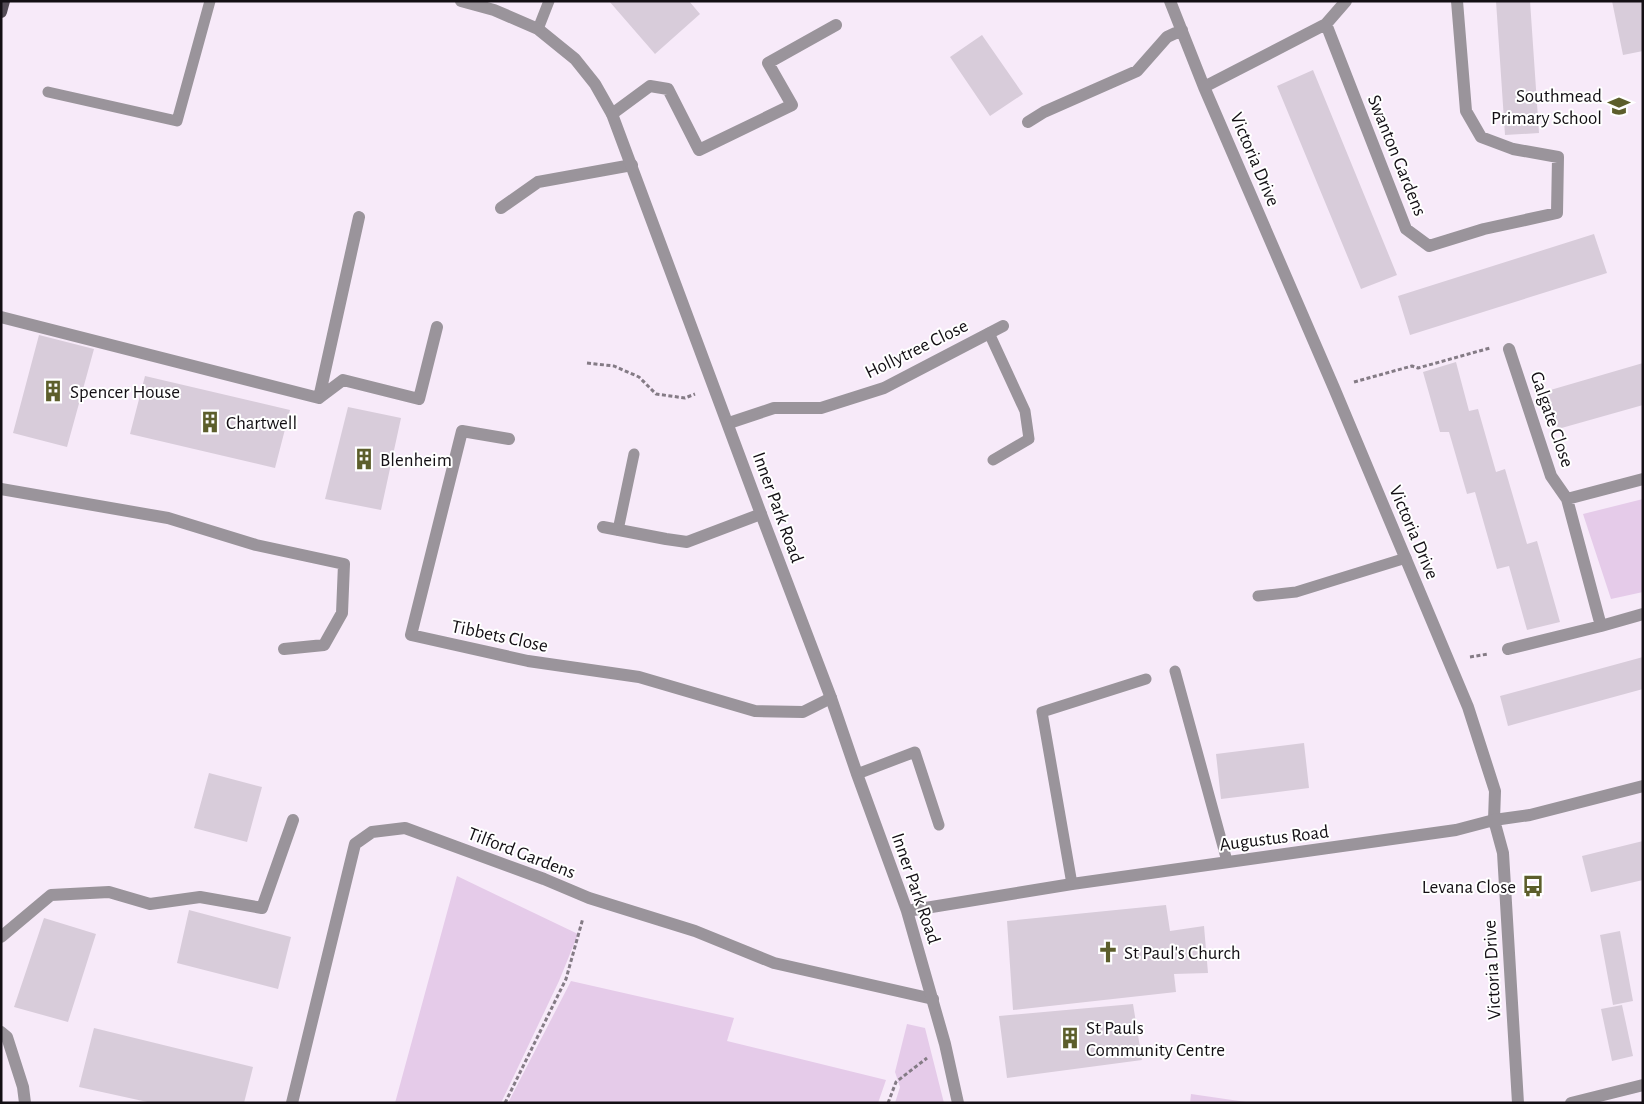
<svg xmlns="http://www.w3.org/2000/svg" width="1644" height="1104" font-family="'Alegreya Sans',sans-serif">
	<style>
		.green { fill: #e5cbe9 }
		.building { fill: #d8ccda }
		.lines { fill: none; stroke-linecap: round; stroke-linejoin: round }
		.path { stroke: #847b85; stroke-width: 3; stroke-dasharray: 4 2.5; stroke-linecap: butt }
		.service { stroke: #9a949b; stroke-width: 11 }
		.minor { stroke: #9a949b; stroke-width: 12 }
		.tertiary { stroke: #9a949b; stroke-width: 12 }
		.primary { stroke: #544c56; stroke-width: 12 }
		.labels { text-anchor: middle; stroke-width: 4; stroke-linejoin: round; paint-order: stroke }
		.poi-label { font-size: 19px; fill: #130f14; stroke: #fff; text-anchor: start }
		.street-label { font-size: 19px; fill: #130f14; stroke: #fff }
	</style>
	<rect width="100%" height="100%" fill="#f7eaf9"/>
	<!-- green -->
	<path class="green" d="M1643 499V592L1611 599 1583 514Z
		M457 876 578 934 559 981 501 1103H395Z
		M571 981 734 1018 727 1041 886 1080 878 1103H508Z
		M907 1024 925 1028 944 1103H895L900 1087 895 1072Z
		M1191 1094 1253 1103H1254H1190Z"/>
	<!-- building -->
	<path class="building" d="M609 1H689L700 14 655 54Z
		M1496 1H1530L1539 133 1505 135Z
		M1612 1H1643V51L1623 55Z
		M982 35 1023 94 990 116 950 57Z
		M1313 70 1397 275 1361 289 1277 86Z
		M1594 234 1607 273 1410 335 1398 296Z
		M39 335 94 349 67 447 13 433Z
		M1456 362 1469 411 1478 409 1496 472 1505 469 1527 544 1537 541 1560 622 1527 630 1509 566 1497 569 1475 492 1467 494 1449 432H1440L1423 372Z
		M1643 363V405L1558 429 1547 391Z
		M145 376 290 410 275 468 130 434Z
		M348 407 401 418 381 510 325 499Z
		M1643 657V689L1508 726 1500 696Z
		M1304 743 1309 788 1221 799 1216 754Z
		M209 773 262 787 247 842 194 828Z
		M1643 841V880L1591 892 1582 856Z
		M1166 905 1170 931 1204 926 1208 973 1174 974 1176 992 1013 1010 1007 921Z
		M189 910 291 937 278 989 177 963Z
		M44 918 96 934 68 1022 14 1007Z
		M1620 931 1633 1001 1613 1005 1600 935Z
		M1133 1004 1142 1060 1007 1078 999 1016Z
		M1622 1005 1633 1056 1612 1061 1601 1009Z
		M94 1028 253 1067 244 1103H152L79 1087Z"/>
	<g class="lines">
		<!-- path -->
		<path class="path" d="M587 363 614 366 639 377 656 394 685 398 695 394
			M1354 382 1412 366 1418 368 1490 348
			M1470 657 1488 654
			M505 1103 566 979 583 918
			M888 1103 896 1082 927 1058"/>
		<!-- service -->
		<path class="service" d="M538 29 549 1
			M48 92 177 121 210 1
			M989 333 1025 411 1029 439 993 460
			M618 530 634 454
			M1258 596 1296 592 1406 558
			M1175 671 1227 861
			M857 774 915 752 939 825
			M1072 884 1042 712 1146 679"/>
		<!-- minor -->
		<path class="minor" d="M1170 1 1204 87 1334 388 1468 707 1495 791 1494 820
			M1326 24 1406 229 1429 246 1484 229 1557 213 1558 157 1513 149 1481 137 1466 111 1457 1
			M1204 87 1326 24 1346 1
			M612 114 650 86 668 89 699 150 792 105 768 63 836 25
			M1028 122 1044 112 1137 71 1167 37 1182 30
			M501 208 538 182 632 165
			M1 317 319 398 359 217
			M1509 349 1551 476 1567 499 1643 479
			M319 398 343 380 419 399 437 327
			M729 423 774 408H821L884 388 1003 326
			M509 439 462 431 411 635 528 661 639 677 755 711 803 712 831 698
			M1 489 168 518 256 545 344 564 342 613 324 645 284 649
			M1567 499 1601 626 1643 614
			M603 527 666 539 687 542 761 514
			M1508 649 1601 626
			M1 937 51 895 109 892 150 904 200 897 262 908 293 820
			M1 1032 7 1037 23 1087 25 1103
			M292 1103 355 844 372 832 405 828 544 879 589 898 695 931 774 963 933 999
			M1571 1103 1643 1085"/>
		<!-- tertiary -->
		<path class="tertiary" d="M461 1 494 10 538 29 575 59 595 84 612 114 761 514 831 698 857 774 907 911 945 1044 958 1103
			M1494 820 1503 853 1518 1103
			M907 911 1072 884 1456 830 1494 820 1530 815 1643 786"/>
		<!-- primary -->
		<path class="primary" d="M1 12 4 1"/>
	</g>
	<!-- icons -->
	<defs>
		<g id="school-bare" transform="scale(1.725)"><path d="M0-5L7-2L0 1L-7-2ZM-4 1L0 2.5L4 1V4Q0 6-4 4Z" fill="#5c5e2b" stroke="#fff" stroke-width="2.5" paint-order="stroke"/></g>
		<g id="building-bare" transform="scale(1.725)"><path d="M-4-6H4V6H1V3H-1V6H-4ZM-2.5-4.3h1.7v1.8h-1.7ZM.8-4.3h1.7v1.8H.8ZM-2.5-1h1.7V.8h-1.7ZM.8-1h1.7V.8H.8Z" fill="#5c5e2b" stroke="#fff" stroke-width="2.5" paint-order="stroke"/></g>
		<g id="bus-bare" transform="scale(1.725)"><path d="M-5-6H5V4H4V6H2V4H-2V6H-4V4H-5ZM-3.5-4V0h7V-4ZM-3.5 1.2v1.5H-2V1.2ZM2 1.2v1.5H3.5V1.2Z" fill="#5c5e2b" stroke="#fff" stroke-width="2.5" paint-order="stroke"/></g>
		<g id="church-bare" transform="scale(1.725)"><path d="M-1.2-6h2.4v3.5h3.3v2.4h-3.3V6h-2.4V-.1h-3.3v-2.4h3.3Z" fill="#5c5e2b" stroke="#fff" stroke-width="2.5" paint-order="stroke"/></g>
	</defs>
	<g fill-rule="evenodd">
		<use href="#school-bare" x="1619" y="106"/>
		<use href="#building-bare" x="53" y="391"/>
		<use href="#building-bare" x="210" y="422"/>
		<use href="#building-bare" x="364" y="459"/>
		<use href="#bus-bare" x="1533" y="886"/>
		<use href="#church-bare" x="1108" y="952"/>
		<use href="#building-bare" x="1070" y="1038"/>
	</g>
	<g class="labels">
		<!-- poi labels -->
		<g class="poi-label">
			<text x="1602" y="102" text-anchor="end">Southmead<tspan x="1602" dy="22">Primary School</tspan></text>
			<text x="70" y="398">Spencer House</text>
			<text x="226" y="429">Chartwell</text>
			<text x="380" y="466">Blenheim</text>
			<text x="1516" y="893" text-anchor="end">Levana Close</text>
			<text x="1124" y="959">St Paul's Church</text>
			<text x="1086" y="1034">St Pauls<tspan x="1086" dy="22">Community Centre</tspan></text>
		</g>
		<!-- street labels -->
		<g class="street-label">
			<text transform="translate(1398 155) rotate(68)" y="7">Swanton Gardens</text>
			<text transform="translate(1256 159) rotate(67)" y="7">Victoria Drive</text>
			<text transform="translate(916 348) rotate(-26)" y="7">Hollytree Close</text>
			<text transform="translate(1553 419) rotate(71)" y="7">Galgate Close</text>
			<text transform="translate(779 507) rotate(70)" y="7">Inner Park Road</text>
			<text transform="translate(1415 532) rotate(67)" y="7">Victoria Drive</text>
			<text transform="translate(500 635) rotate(12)" y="7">Tibbets Close</text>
			<text transform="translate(1274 837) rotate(-7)" y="7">Augustus Road</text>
			<text transform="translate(522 852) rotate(21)" y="7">Tilford Gardens</text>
			<text transform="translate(917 888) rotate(71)" y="7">Inner Park Road</text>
			<text transform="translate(1491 970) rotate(-93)" y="7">Victoria Drive</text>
		</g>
	</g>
	<!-- border -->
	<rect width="1644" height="1104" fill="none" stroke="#130f14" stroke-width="5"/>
</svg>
